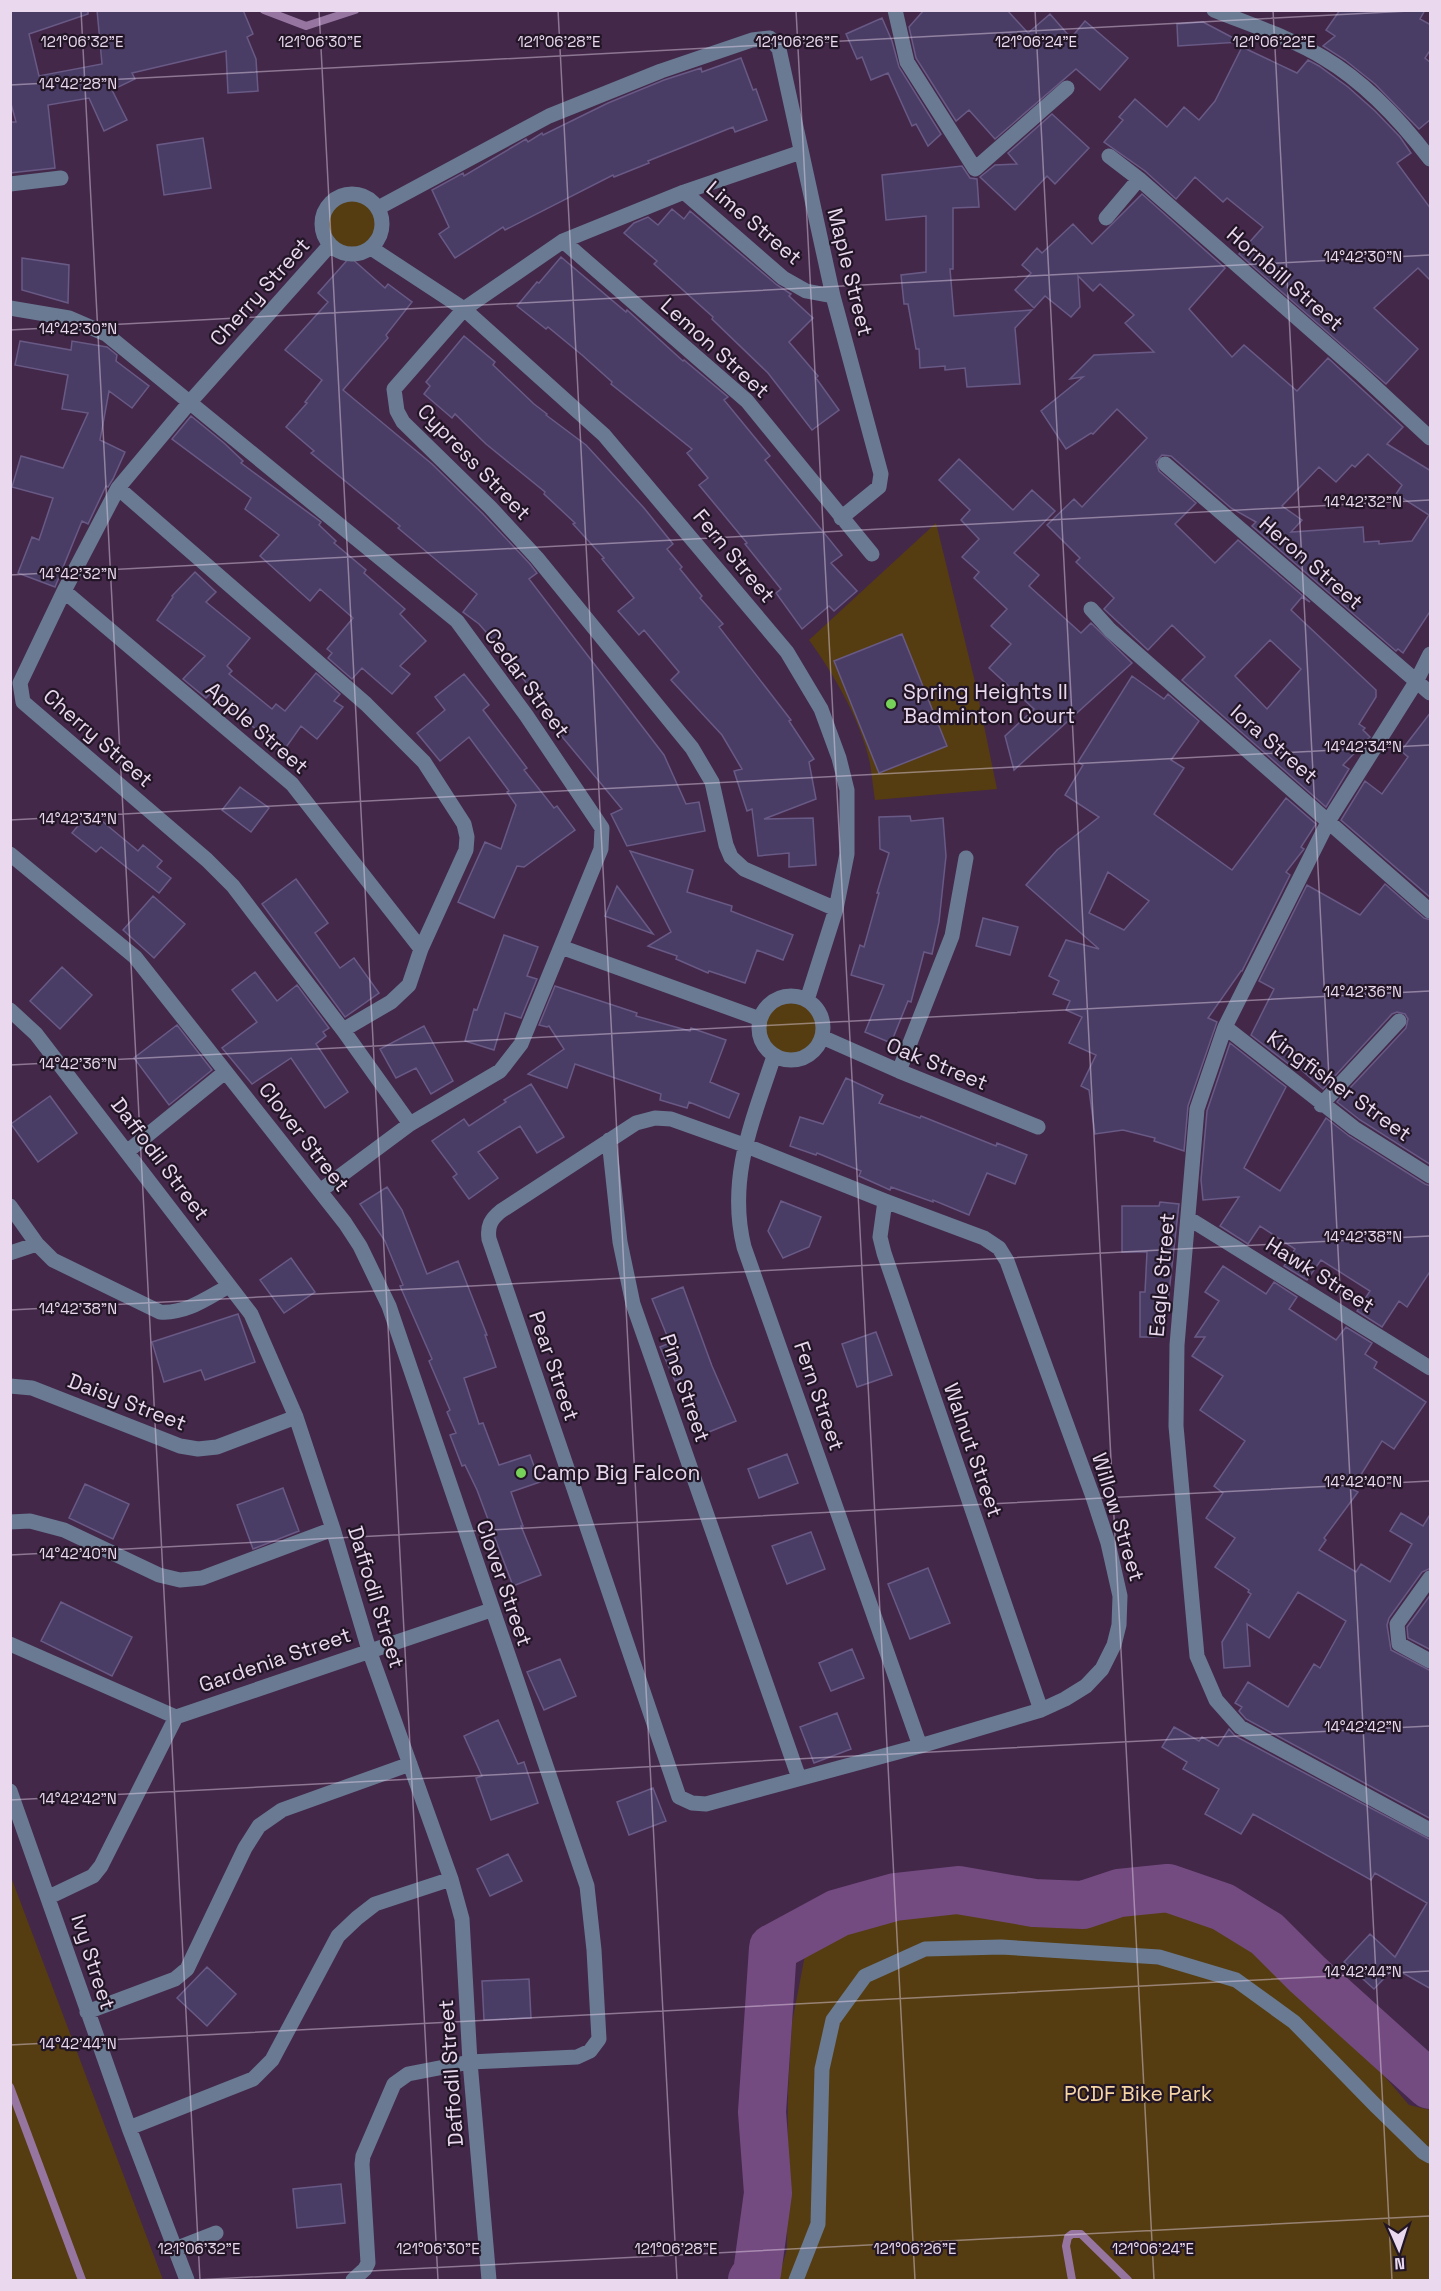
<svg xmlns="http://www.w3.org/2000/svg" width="1441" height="2291" font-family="'Space Grotesk',sans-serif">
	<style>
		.green { fill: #553d11 }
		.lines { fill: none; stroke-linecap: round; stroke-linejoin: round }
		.stream { stroke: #9775a1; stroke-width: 8 }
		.river { stroke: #744b80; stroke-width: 48 }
		.building { fill: #4a3d65; stroke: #685a85; stroke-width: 1.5; fill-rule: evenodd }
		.minor { stroke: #6a7a93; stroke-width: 15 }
		.ticks { fill: none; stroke: #e9d8ee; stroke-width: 1.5; stroke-opacity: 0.45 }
		.poi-dot { fill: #77d259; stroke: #221626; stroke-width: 2 }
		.labels { text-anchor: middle; stroke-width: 4.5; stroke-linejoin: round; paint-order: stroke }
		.street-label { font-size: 21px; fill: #e9d8ee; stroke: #221626 }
		.poi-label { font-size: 21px; fill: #e9d8ee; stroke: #221626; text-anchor: start }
		.park-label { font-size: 21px; fill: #f7d6a4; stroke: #221626 }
		.ticks-label { font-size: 15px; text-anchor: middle; fill: #e9d8ee; stroke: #221626; stroke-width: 4.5; stroke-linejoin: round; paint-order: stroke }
	</style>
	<rect width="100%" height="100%" fill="#43284a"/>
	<!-- green -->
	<path class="green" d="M325 224a26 26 0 1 1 52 0a26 26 0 1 1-52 0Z
		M936 523 975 682 997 789 875 800C873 788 872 775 870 763 860 719 835 676 809 640Z
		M765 1029a26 26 0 1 1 52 0a26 26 0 1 1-52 0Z
		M11 1877 163 2280H11Z
		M1194 1904 1258 1928 1409 2105 1430 2110V2280H778L787 2249 788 2092 792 2023 805 1955 851 1926 898 1906 1007 1910Z"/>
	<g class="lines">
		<!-- stream -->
		<path class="stream" d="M264 10 306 26 355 10
			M10 2087 82 2280
			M1072 2280 1066 2246 1068 2237 1072 2234H1081L1128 2280"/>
		<!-- river -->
		<path class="river" d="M752 2280 757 2273 768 2193 762 2112 773 1948 838 1913 895 1897 958 1890 1034 1903 1083 1905 1119 1893 1168 1888 1223 1907 1267 1934 1307 1974 1430 2085"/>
	</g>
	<!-- building -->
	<path class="building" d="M10 10H88V14L29 34 39 76 102 64 97 10H243L253 34 247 37 256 59 258 91 228 93 226 51 132 73 135 79 112 90 127 120 104 131 89 98 48 105 55 168 10 173V122H16L10 100Z
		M924 10H1007L1028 33 1050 14 1071 38 1085 21 1128 58 1100 90 1076 69 995 139 969 110 956 121 916 58 909 27Z
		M1340 10H1425L1420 19 1431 25V49L1425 58 1431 63V119L1419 129 1375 84 1345 60 1323 46 1335 36 1326 30Z
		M882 18 892 41 899 67 941 134 928 146 916 124 912 126 888 73 871 80 862 57 857 59 846 34Z
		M1203 22 1241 42 1178 46 1177 24Z
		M1242 47 1297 73 1308 60 1319 66 1348 87 1375 111 1400 137 1411 153 1397 163 1431 209V281L1418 268 1374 308 1418 349 1386 384 1239 254 1263 227 1227 198 1223 202 1195 177 1176 199 1145 171 1104 142 1123 120 1119 117 1135 99 1167 127 1184 107 1199 120 1215 101Z
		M741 58 753 90 756 89 767 120 735 132 733 127 648 161 649 163 614 177 613 175 505 230 503 227 455 258 439 234 449 227 432 190 463 173 464 176 526 139 528 142 542 133 543 135 608 103 664 80 701 68 702 72Z
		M1052 114 1089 148 1055 184 1047 176 1015 210 980 177 995 165 1017 164 1008 153Z
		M203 138 211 188 164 195 157 145Z
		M962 166 970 178 977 179 979 207 953 208V269H950L954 316 1032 310 1015 328 1020 384 967 387 965 368 945 370V366L920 368 919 349H916L908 304H904L901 275 926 272V216L886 220 882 175Z
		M1142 194 1225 268 1189 309 1232 357 1244 345 1297 391 1328 358 1403 427 1387 444 1431 471V610L1403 653 1398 649 1396 651 1252 526 1256 522 1231 508 1171 456 1162 455 1156 462 1159 471 1196 503 1175 524 1215 563 1238 540 1310 602 1302 597 1291 610 1376 690V697L1359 724 1365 728 1363 730 1370 737 1343 765 1349 769 1326 807 1182 680 1205 657 1172 625 1148 650 1104 609 1114 598 1076 562 1080 558 1047 525 1074 499 1082 507 1147 438 1117 409 1093 434 1091 433 1066 449 1041 411 1083 377 1070 379 1094 355 1154 352 1125 323 1134 315 1100 284 1093 291 1078 276 1080 307 1071 317 1045 296 1034 308 1015 290 1031 273 1022 265 1037 248 1042 253 1073 224 1092 244ZM1368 454 1402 485 1396 494 1429 515 1412 541 1379 544V541L1364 542 1363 527 1291 532 1302 520 1282 506 1319 467 1336 482 1352 465 1355 467ZM1270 640 1301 669 1267 709 1235 676Z
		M672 209 684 219 690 211 777 285 791 294 789 296 813 318 789 342 818 376 816 378 839 410 812 430 768 373 712 319 713 317 654 264 657 261 624 233 634 223 648 217 658 225Z
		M350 257 385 288 388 284 412 302 386 335 388 338 343 390 432 464 483 514 530 564 537 573 529 579 664 755 686 804 699 802 705 831 627 846 611 814 622 809 559 733 561 731 506 655 479 624 463 612 477 594 398 528 400 526 311 453 314 451 286 427 307 403 305 402 322 380 285 350 328 302 318 293Z
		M561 257 626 312 627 310 683 361 684 360 728 397 724 400 770 456 765 460 842 555 831 563 857 591 834 611 829 606 802 629 776 593 781 589 745 544 747 543 699 485 708 478 687 453 692 449 611 384 612 382 582 355 548 327 546 329 517 306 537 282 539 283Z
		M22 258 69 265 68 303 22 290Z
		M464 336 495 362 493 365 534 404 547 414 546 415 586 445 644 508 673 544 667 549 682 567 680 569 702 596 700 598 723 624 719 627 791 720 789 721 814 759 809 762 816 799 764 819 813 818 816 865 789 867V853L758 856 752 809 747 811 734 771 742 769 722 735 671 680 679 672 644 630 639 635 618 611 634 598 602 559 604 558 573 524 575 523 544 494 545 492 486 444 455 414 452 418 424 394 430 386 426 382Z
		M20 341 71 350 72 341 107 347 117 355 116 361 149 386 132 408 109 391 100 440 125 452 113 479 108 487 106 486 88 524 82 521 55 587 18 573 32 537 39 540 53 498 12 487 21 456 63 468 88 413 62 409 68 375 15 365Z
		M191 416 224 443 243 461 241 463 321 522 319 525 336 541 334 543 366 570 364 573 405 609 400 614 426 641 400 666 410 674 392 694 362 668 352 679 328 658 332 653 327 649 353 618 320 589 310 601 260 556 279 535 245 509 251 498 172 439Z
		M959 459 1013 510 1032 490 1055 511 1014 553 1039 575 1029 586 1081 633 1091 623 1132 663 1014 770 1005 736 1034 709 989 668 1011 644 991 626 1007 609 974 578 979 572 962 557 979 539 961 520 970 510 939 480Z
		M195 572 216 592 206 602 250 638 227 666 232 671 229 674 272 709 276 704 285 711 316 673 340 694 334 701 343 707 317 739 301 726 282 753 254 734 257 730 211 693 206 698 183 679 205 656 157 620 173 597 172 596Z
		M902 634 947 746 879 773 834 661Z
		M464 674 489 705 483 710 527 768 524 770 554 808 557 806 575 830 524 867 517 866 494 918 458 902 485 842 501 849 516 805 507 792 509 791 469 737 440 761 417 733 445 710 435 697Z
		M1132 676 1164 699 1168 694 1199 721 1171 760 1184 768 1154 814 1232 870 1286 798 1316 824 1301 847 1304 849 1286 872 1290 875 1242 971H1241L1208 1018 1217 1022 1188 1106 1184 1151 1154 1141 1155 1138 1123 1130 1095 1134 1089 1090 1081 1086 1096 1055 1069 1043 1082 1017 1066 1010 1070 1001 1053 994 1059 981 1049 976 1066 940 1099 949 1026 885 1057 850 1099 817 1065 795 1083 765 1078 762ZM1108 872 1149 901 1124 930 1089 913Z
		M1431 712V898L1341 820 1365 781 1382 794 1408 757 1401 751Z
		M240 787 269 808 251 832 222 810Z
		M90 811 138 851 143 845 162 861 157 867 171 878 159 893 101 847 96 852 72 833Z
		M910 816 911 821 943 818 946 856 939 922 932 954 924 952 911 1002 908 1001 891 1043 865 1032 884 985 851 975 860 945 864 947 879 893H877L889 853 880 849 879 817Z
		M630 851 693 870 687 892 732 906 731 911 793 935 783 960 757 950 745 983 709 971 708 973 676 959 677 956 648 946 671 932Z
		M296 879 328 923 315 933 340 968 354 958 379 993 345 1017 262 904Z
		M1385 884 1424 918 1431 920V1165L1360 1120 1337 1102 1406 1028 1408 1019 1405 1014 1397 1012 1392 1014 1323 1089 1297 1066 1295 1069 1251 1035 1274 989 1259 981 1307 885 1360 915Z
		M617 886 653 934 605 916Z
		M153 896 185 924 154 958 123 930Z
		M983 918 1018 927 1010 955 976 946Z
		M504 935 538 947 527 976 537 979 521 1018 505 1013 494 1050 465 1041 474 1009 477 1010Z
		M62 967 92 995 60 1029 30 1001Z
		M255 972 277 1001 297 985 329 1028 323 1032 326 1036 316 1044 348 1092 325 1108 291 1058 252 1084 222 1048 257 1022 232 990Z
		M555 986 637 1013 636 1016 690 1031 691 1028 726 1040 710 1082 739 1094 729 1118 689 1102 687 1108 660 1100 661 1094 575 1064 567 1088 528 1074 564 1049 549 1026 547 1027 539 1025Z
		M177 1025 212 1070 169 1105 134 1058Z
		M424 1026 453 1081 431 1094 416 1068 396 1078 380 1049Z
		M1230 1043 1286 1087 1244 1168 1280 1191 1326 1118 1349 1136 1425 1184 1431 1186V1270L1407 1307 1399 1301 1382 1327 1357 1311 1370 1291 1321 1260 1307 1280 1284 1266 1295 1249 1260 1226 1248 1244 1220 1226 1239 1197 1203 1200 1201 1180 1207 1111Z
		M846 1078 883 1095 879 1103 920 1118 921 1116 996 1146 997 1143 1027 1155 1015 1184 987 1173 969 1215 933 1200V1202L891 1187 890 1190 859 1176 861 1171 817 1153 816 1155 790 1146 800 1117 823 1124Z
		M531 1084 564 1137 537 1153 520 1126 478 1152 498 1178 469 1199 453 1177 457 1174 432 1141 464 1119 469 1126 506 1102 504 1100Z
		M50 1096 77 1133 38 1162 11 1124Z
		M387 1187 402 1210 427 1274 458 1261 487 1335H485L496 1367 464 1378 479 1424 483 1423 499 1465 530 1455 540 1482 511 1492 523 1526H521L541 1575 513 1586 477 1490 465 1465 462 1466 450 1435 456 1433 447 1412 450 1410 429 1361 432 1359 400 1286 403 1285 385 1241 360 1204Z
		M781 1201 821 1217 809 1247 783 1258 768 1231Z
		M1160 1202 1179 1204 1164 1337H1140V1292H1145L1147 1252H1122V1206H1159Z
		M291 1258 315 1292 284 1313 260 1280Z
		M1223 1266 1266 1294 1274 1282 1297 1297 1289 1309 1336 1340 1346 1327 1372 1343 1365 1354 1377 1362 1374 1368 1426 1402 1394 1449 1382 1441 1352 1489 1358 1492 1324 1538 1326 1540 1319 1550 1356 1572 1361 1564 1390 1582 1412 1544 1390 1531 1401 1513 1423 1526 1431 1513V1568L1422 1572 1389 1618 1387 1625 1391 1650 1431 1671V1819L1246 1719 1239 1711 1242 1707 1235 1703 1248 1682 1288 1707 1314 1664 1320 1668 1346 1621 1298 1592 1269 1638 1247 1624 1250 1666 1224 1668 1222 1642 1251 1594 1248 1592 1249 1590 1215 1567 1235 1538 1206 1518 1223 1493 1214 1486 1245 1441 1200 1410 1223 1376 1192 1356 1205 1337H1195L1219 1301 1205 1292Z
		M683 1287 712 1366 736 1421 704 1434 680 1379 675 1381 660 1347 670 1343 652 1299Z
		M238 1314 255 1362 205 1380 201 1370 164 1382 152 1342Z
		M876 1332 892 1375 857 1387 842 1344Z
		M787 1454 798 1483 759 1498 748 1469Z
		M85 1484 129 1504 113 1539 69 1518Z
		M283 1488 299 1531 253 1549 237 1505Z
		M811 1532 825 1569 787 1584 772 1546Z
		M928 1568 950 1623 910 1639 888 1584Z
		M1431 1594V1650L1408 1638 1407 1627Z
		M61 1602 132 1637 112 1676 41 1641Z
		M852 1649 864 1678 831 1691 819 1663Z
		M560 1659 576 1696 544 1710 527 1672Z
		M837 1713 851 1749 814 1763 800 1727Z
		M498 1720 518 1764 524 1762 538 1803 491 1820 476 1778 482 1776 464 1736Z
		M1174 1727 1199 1741 1202 1737 1218 1746 1229 1729 1235 1736 1431 1840V1989L1394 1968 1374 1989 1344 1962 1370 1934 1395 1957 1427 1903 1375 1873 1371 1880 1253 1814 1241 1834 1205 1814 1219 1789 1183 1769 1187 1762 1162 1747Z
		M653 1788 666 1821 629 1835 617 1802Z
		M508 1854 522 1881 490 1896 477 1869Z
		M207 1967 236 1994 207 2026 177 1998Z
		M529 1979 531 2018 484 2020 482 1981Z
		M341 2184 345 2223 297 2228 293 2189Z"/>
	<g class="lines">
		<!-- minor -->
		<path class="minor" d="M895 10 907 62 975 169 1067 88
			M1214 10C1251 25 1291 38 1324 58 1366 83 1401 121 1430 159
			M801 152 684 192 563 241 464 309 394 389 397 411 403 422 490 507 537 558 692 748 712 782 726 845 731 857 744 869 836 909
			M1109 156 1139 179 1360 373 1430 438
			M10 184 61 178
			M684 192 783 278 806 291 833 296
			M322 224a30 30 0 1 1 60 0a30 30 0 1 1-60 0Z
			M378 208 549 116 661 71 752 40 770 38 779 49 833 296 881 474 879 487 841 518
			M1106 218 1139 179
			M563 241 747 401 872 554
			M330 245 190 402 118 488 64 591 20 683 23 702 207 860 233 886 343 1030 410 1124
			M371 248 464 309 604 435 787 652 821 709 839 758 847 790V854L836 909 807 1000
			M10 308 69 318 106 334 457 621 526 715 602 828 601 849 521 1044 500 1071 410 1124 320 1191
			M1165 464 1430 693
			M118 488 366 704 424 762 464 824 467 837 466 850 421 949 409 985 391 1002 343 1030
			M64 591 292 784 421 949
			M1091 609 1110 630 1430 911
			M1430 654 1416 682 1329 820 1225 1027 1197 1109 1177 1345 1176 1426 1197 1656 1216 1700 1240 1727 1430 1830
			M10 854 135 957 345 1223 360 1246 389 1306 587 1886 594 1950 599 2039 590 2051 577 2057 470 2062 408 2074 394 2084 363 2156 362 2164 368 2263 365 2269 353 2280
			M561 947 760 1019
			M759 1028a32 32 0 1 1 64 0a32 32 0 1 1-64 0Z
			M10 1010 36 1034 251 1314 296 1417 333 1529 369 1650 451 1879 462 1919 470 2062 489 2280
			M1225 1027 1354 1128 1430 1176
			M822 1037 899 1071 1038 1127
			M774 1056C753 1120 727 1178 744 1247L920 1746
			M899 1071 952 936 966 858
			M1321 1105 1399 1021
			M655 1118 671 1119 744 1145 885 1201 984 1238 999 1248 1007 1261 1093 1497 1108 1543 1120 1596 1119 1625 1114 1645 1102 1669 1086 1686 1065 1699 1041 1710 920 1746 706 1804 692 1803 679 1797 489 1239C487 1226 491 1219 501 1211L636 1123Z
			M609 1140 620 1242 633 1304 799 1778
			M128 1151 225 1072
			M885 1201 880 1237 884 1253 1041 1710
			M10 1206 37 1244 53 1260 160 1312C186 1314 207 1298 229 1286
			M1188 1218 1430 1368
			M10 1253 37 1244
			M10 1386 32 1388 180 1446 198 1449 217 1447 296 1417
			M10 1522 30 1521 64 1530 159 1575 180 1580 202 1578 333 1529
			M1430 1578 1397 1624 1399 1644 1430 1661
			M10 1644 176 1717 491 1610
			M10 1791 129 2128 187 2280
			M49 1897 93 1876 101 1866 176 1717
			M87 2012 175 1979 187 1969 245 1848 259 1826 282 1810 410 1764
			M129 2128 253 2079 272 2060 338 1936 357 1918 375 1904 451 1879
			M175 2249 216 2233
			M796 2280 818 2224 822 2069 833 2020 865 1976 925 1949 1001 1947 1159 1957 1236 1980 1294 2022 1377 2107 1423 2152 1430 2156"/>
	</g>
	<!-- ticks -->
	<path class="ticks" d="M81 10 200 2280M319 10 438 2280M558 10 677 2280M796 10 915 2280M1035 10 1154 2280M1273 10 1392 2280M10 85 1428 10M10 330 1430 255M10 575 1430 500M10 820 1430 745M10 1065 1430 991M10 1310 1430 1236M10 1555 1430 1481M10 1800 1430 1726M10 2045 1430 1971M194 2280 1430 2216"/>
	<!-- markers -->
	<g class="poi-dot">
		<circle cx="891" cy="704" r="6"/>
		<circle cx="521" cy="1473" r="6"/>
	</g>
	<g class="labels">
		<!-- street labels -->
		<g class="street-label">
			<text transform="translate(754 223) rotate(40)" y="7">Lime Street</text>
			<text transform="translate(850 272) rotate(76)" y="7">Maple Street</text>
			<text transform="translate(1285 279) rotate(41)" y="7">Hornbill Street</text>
			<text transform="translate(260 292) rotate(-48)" y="7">Cherry Street</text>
			<text transform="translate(715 348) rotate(42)" y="7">Lemon Street</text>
			<text transform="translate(474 462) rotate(46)" y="7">Cypress Street</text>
			<text transform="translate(734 556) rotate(50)" y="7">Fern Street</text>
			<text transform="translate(1311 563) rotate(41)" y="7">Heron Street</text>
			<text transform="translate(527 683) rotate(54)" y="7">Cedar Street</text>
			<text transform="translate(257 728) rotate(41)" y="7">Apple Street</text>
			<text transform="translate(98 738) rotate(41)" y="7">Cherry Street</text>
			<text transform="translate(1274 744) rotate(41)" y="7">Iora Street</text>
			<text transform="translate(937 1064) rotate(22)" y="7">Oak Street</text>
			<text transform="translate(1339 1086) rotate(36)" y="7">Kingfisher Street</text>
			<text transform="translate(304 1137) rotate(52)" y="7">Clover Street</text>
			<text transform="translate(160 1159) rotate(53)" y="7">Daffodil Street</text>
			<text transform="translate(1162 1275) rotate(-85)" y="7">Eagle Street</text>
			<text transform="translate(1320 1275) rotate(32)" y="7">Hawk Street</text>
			<text transform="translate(554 1366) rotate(71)" y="7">Pear Street</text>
			<text transform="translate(685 1388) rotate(71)" y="7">Pine Street</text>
			<text transform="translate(819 1396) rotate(71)" y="7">Fern Street</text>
			<text transform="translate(127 1402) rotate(21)" y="7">Daisy Street</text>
			<text transform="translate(973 1450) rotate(71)" y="7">Walnut Street</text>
			<text transform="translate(1118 1517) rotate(73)" y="7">Willow Street</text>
			<text transform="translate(504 1583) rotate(71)" y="7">Clover Street</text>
			<text transform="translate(376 1597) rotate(73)" y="7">Daffodil Street</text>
			<text transform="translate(275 1660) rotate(-19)" y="7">Gardenia Street</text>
			<text transform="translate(93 1962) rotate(72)" y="7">Ivy Street</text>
			<text transform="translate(451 2073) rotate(-94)" y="7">Daffodil Street</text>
		</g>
		<!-- poi labels -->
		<g class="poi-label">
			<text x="903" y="699">Spring Heights II<tspan x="903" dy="24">Badminton Court</tspan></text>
			<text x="533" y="1480">Camp Big Falcon</text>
		</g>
		<!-- park labels -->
		<g class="park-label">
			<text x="1138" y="2101">PCDF Bike Park</text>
		</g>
	</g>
	<g class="ticks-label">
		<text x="82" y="47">121°06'32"E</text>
		<text x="320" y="47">121°06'30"E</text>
		<text x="559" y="47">121°06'28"E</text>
		<text x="797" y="47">121°06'26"E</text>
		<text x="1036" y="47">121°06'24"E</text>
		<text x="1274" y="47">121°06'22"E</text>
		<text x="78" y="89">14°42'28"N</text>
		<text x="1363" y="262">14°42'30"N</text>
		<text x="78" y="334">14°42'30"N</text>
		<text x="1363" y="507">14°42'32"N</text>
		<text x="78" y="579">14°42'32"N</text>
		<text x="1363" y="752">14°42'34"N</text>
		<text x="78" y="824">14°42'34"N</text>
		<text x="1363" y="997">14°42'36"N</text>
		<text x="78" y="1069">14°42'36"N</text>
		<text x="1363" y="1242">14°42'38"N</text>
		<text x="78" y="1314">14°42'38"N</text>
		<text x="1363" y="1487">14°42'40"N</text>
		<text x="78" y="1559">14°42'40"N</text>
		<text x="1363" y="1732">14°42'42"N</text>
		<text x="78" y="1804">14°42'42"N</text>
		<text x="1363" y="1977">14°42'44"N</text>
		<text x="78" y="2049">14°42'44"N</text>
		<text x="199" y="2254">121°06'32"E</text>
		<text x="438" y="2254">121°06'30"E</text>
		<text x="676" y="2254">121°06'28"E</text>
		<text x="915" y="2254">121°06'26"E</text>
		<text x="1153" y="2254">121°06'24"E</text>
	</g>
	<!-- border -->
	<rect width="1441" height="2291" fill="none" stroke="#e9d8ee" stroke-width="24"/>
	<!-- north arrow -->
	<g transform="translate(1399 2249) rotate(177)" stroke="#221626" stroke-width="4.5" paint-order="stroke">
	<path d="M0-4.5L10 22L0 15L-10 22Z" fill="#e9d8ee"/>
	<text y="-9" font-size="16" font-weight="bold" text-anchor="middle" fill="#e9d8ee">N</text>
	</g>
</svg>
